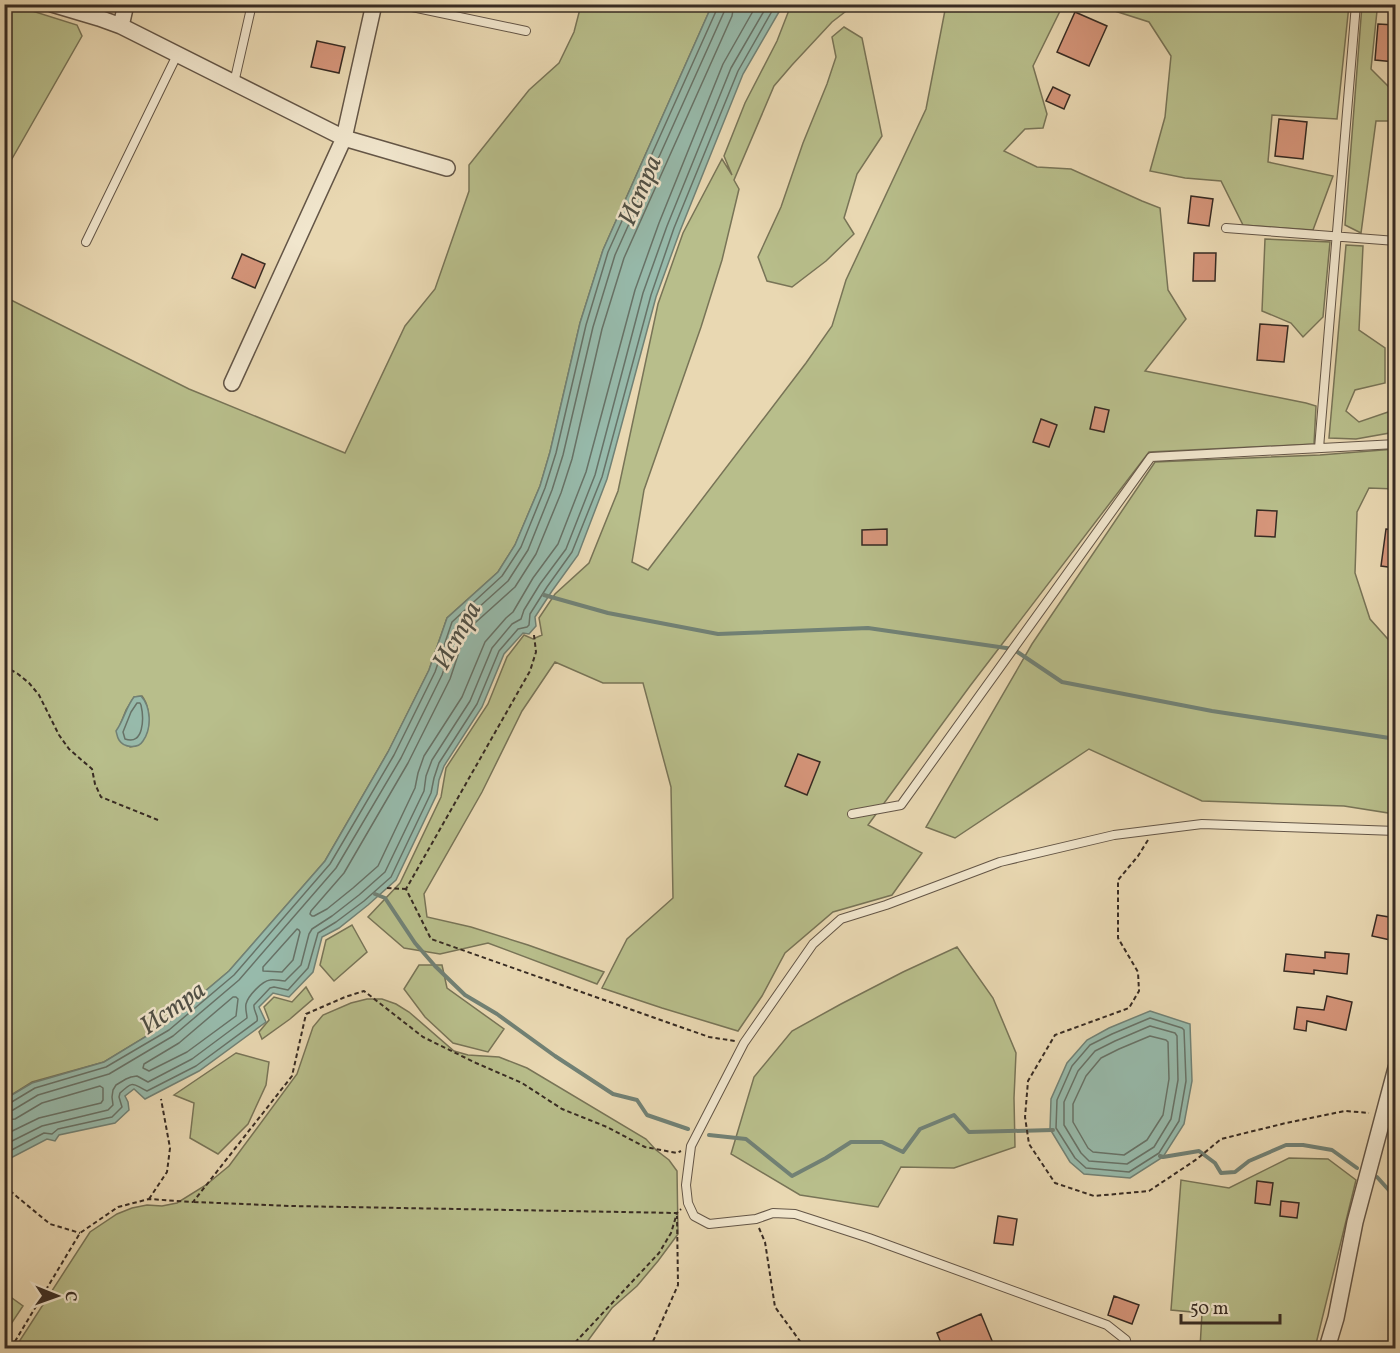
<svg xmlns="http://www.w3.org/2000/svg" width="1400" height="1353" font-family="Vollkorn,serif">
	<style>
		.green { fill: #b8be8b; stroke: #787457; stroke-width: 1.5; fill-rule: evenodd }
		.water { fill: #97baab; stroke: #718175; stroke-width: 1.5 }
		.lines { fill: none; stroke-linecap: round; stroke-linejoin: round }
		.shore { stroke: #677267; stroke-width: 1.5 }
		.stream { stroke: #718175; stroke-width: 4 }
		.building { fill: #d5957a; stroke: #372b23; stroke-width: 1.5 }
		.lane-casing { stroke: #645647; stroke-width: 10 }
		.street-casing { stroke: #645647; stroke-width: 18 }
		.path { stroke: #372b23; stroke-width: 2; stroke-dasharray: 4.5 3; stroke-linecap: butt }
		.lane { stroke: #f1e6cd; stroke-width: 8 }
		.street { stroke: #f1e6cd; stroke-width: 15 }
		.labels { text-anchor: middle; stroke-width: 5; stroke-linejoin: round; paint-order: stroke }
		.water-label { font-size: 26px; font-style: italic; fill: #4f4f45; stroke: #f1e6cd }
	</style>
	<rect width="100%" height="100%" fill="#e9d8b2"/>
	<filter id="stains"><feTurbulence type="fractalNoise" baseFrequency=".00333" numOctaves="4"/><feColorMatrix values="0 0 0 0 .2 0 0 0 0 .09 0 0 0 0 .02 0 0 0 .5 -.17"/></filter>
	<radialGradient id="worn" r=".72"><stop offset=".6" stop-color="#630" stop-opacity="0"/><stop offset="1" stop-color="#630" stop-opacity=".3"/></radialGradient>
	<!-- green -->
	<path class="green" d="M10 4 77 25 82 36 5 171 4 5Z
		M581 5H712L603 250 580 323 550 452 540 486 515 545 498 572 447 618 429 670 388 752 325 861 229 971 165 1025 104 1062 32 1082 5 1099V297L189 389 345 453 405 326 435 289 469 191V165L529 90 559 63 574 32ZM142 696C153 710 152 744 130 747L120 725 126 710 134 697Z
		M791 5H854L832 22 792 65 774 86 734 180 739 189 722 260 701 327 644 490 632 562 648 570 806 363 832 326 846 280 926 109 946 5H1063L1033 66 1047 114 1043 128 1025 129 1004 151 1037 167 1071 169 1142 201 1160 208 1168 290 1186 319 1145 371 1306 403 1316 406 1314 444 1149 452 970 686 868 825 922 853 892 895 833 912 785 953 762 996 738 1031 662 1008 602 988 627 939 673 898 671 787 643 683H603L555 662 522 711 482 792 424 894 427 917 471 927 528 945 604 972 597 984 488 943 440 954 404 948 368 917 400 883 441 797 446 768 488 704 507 657 524 635 533 639 542 635 539 618 555 594 589 563 618 491 658 304 683 233 722 159 732 175 724 156 745 103 777 41Z
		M1096 5H1349L1337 119 1272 115 1268 162 1333 176 1313 230 1243 225 1221 181 1185 178 1150 171 1165 117 1171 56 1149 22Z
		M1362 5H1395V12L1387 6 1377 11 1371 69 1390 88 1395 90 1396 121H1376L1361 233 1345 225Z
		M844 27 862 38 882 136 857 174 844 218 854 234 826 261 792 287 767 281 758 257 781 207 803 143 827 84 836 57 832 37Z
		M1265 239 1330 242 1323 317 1303 337 1291 323 1262 311Z
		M1346 245 1363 246 1359 330 1385 348V383L1355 390 1346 411 1359 422 1391 411 1395 422V432L1356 439 1329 438Z
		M1395 449V489L1369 488 1357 512 1355 573 1370 619 1395 647V814L1344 806 1202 801 1089 749 955 838 926 827 1032 644 1155 462 1320 455Z
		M352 925 367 952 334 981 320 965 326 940Z
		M957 947 993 998 1016 1053 1014 1098 1015 1147 954 1168 901 1167 878 1207 800 1195 731 1154 754 1077 792 1031 841 1004 903 972Z
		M419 965H442L447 988 504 1029 488 1052 453 1043 425 1017 404 989Z
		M306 987 313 999 290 1019 262 1039 259 1032 269 1020 264 1007 274 997 292 1002Z
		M367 999H382L396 1004 409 1012 454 1051 468 1055 499 1057 527 1068 646 1139 656 1150 669 1160 677 1171 678 1234 658 1261 637 1286 612 1308 584 1346 582 1348H15L90 1232 117 1214 132 1208 147 1205 162 1206 177 1203 206 1185 229 1166 297 1074 313 1027 323 1015 351 1003Z
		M236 1053 269 1062 266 1085 248 1124 218 1154 190 1138 194 1103 174 1095Z
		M1289 1158 1328 1159 1356 1180 1315 1348H1200L1202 1313 1171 1310 1181 1180 1229 1188Z
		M5 1293 23 1306 5 1333Z"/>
	<!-- water -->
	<path class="water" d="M712 5H783L743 74 680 231 656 297 607 479 578 555 552 591 535 617 536 626 529 634 523 633 504 654 482 707 444 766 439 780 437 794 396 880 368 905 339 928 322 937 313 972 289 997 273 993 259 1007 266 1022 199 1071 145 1099 134 1089 125 1096 128 1102 129 1110 115 1123 59 1135 55 1141 47 1139 5 1161V1099L32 1083 104 1062 165 1025 229 971 325 861 388 752 429 670 447 618 498 572 515 545 540 486 550 452 580 323 603 250Z
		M141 696C151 707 152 728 143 741 138 749 124 748 119 740 117 737 117 734 116 731 124 720 126 707 134 697Z
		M1150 1011 1190 1024 1192 1081 1184 1124 1163 1157 1130 1178 1084 1174 1070 1162 1050 1129 1051 1099 1067 1063 1087 1040 1109 1028Z"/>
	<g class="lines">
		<!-- shore -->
		<path class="shore" d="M734 4 732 16 624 258 602 329 572 459 561 493 536 554 515 587 466 631 450 679 408 763 344 873 311 911 310 914 312 916H314L327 909 353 888 378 866 415 788 418 773 424 756 462 697 485 642 506 618 513 612 533 578 558 544 586 472 635 290 659 223 723 64 757 4
			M137 703H140L141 705C144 718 144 746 125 739L123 732 131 712Z
			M297 929 299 930 300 932 293 960 282 972 263 971V967Z
			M233 997H236L238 999 236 1016 187 1052 149 1071 143 1068 144 1064 179 1043Z
			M1150 1018 1182 1028 1184 1030 1186 1081 1179 1121 1159 1153 1129 1172 1086 1168 1075 1158 1056 1128 1057 1100 1072 1066 1090 1045 1112 1034Z
			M1150 1026 1175 1033 1177 1036 1178 1080 1171 1119 1154 1147 1127 1164 1089 1161 1081 1153 1064 1125V1102L1078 1071 1095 1051 1115 1041Z
			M1150 1036 1166 1040 1168 1042 1169 1079 1163 1115 1147 1140 1124 1155 1093 1152 1088 1148 1073 1122V1104L1086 1076 1101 1058 1119 1049Z
			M4 1104 10 1103 35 1088 106 1067 169 1030 234 975 330 864 394 755 435 672 452 622 502 576 521 547 545 488 556 453 586 325 608 252 717 9V4
			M4 1111 13 1110 38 1095 109 1074 173 1036 239 980 336 868 401 758 442 675 458 626 508 581 528 550 552 490 563 455 593 327 615 255 724 12 725 4
			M4 1120 15 1119 42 1103 100 1086 103 1088V1100L101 1103 39 1118 4 1135
			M4 1145 42 1126 108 1110 113 1105 112 1097 113 1090 116 1085 126 1079 131 1077 137 1076 148 1082 192 1059 247 1018C247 1014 245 1009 246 1004 248 996 262 981 270 980 275 979 280 981 285 981L301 965 309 934 312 929 332 916 359 895 385 872 424 791 426 776 432 760 470 701 492 648 512 624 521 619 524 610 540 584 566 549 595 475 643 293 667 226 731 68 768 4
			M4 1154 44 1133 52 1134 58 1129 112 1117 122 1107 119 1097 120 1093C135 1079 133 1085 147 1091L196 1066 257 1021C259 1016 253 1011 254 1005L270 988 274 987 288 990 308 968 318 933 336 922 364 901 391 877 431 793 434 778 439 763 477 704 499 651 518 629 527 627 529 625 530 614 547 587 572 552 602 477 651 295 674 228 738 71 776 4"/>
		<!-- stream -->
		<path class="stream" d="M544 595 608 613 718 634 868 628 1013 649 1062 682 1212 711 1396 739
			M375 894 385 898 415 943 435 966 465 995 497 1014 555 1056 613 1094 637 1100 647 1115 688 1129
			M709 1135 746 1139 792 1176 826 1158 851 1142H882L903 1152 920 1129 954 1115 969 1132 1053 1130
			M1160 1156 1163 1157 1199 1151 1215 1163 1221 1173 1235 1172 1249 1161 1286 1145H1303L1332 1150 1357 1168
			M1377 1177 1396 1198"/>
	</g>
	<!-- building -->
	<path class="building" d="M1075 12 1107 26 1089 66 1057 52Z
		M1378 24 1395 25V62L1375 60Z
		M317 41 345 47 339 73 311 67Z
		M1053 87 1070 95 1064 109 1046 101Z
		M1279 119 1307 122 1303 159 1275 156Z
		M1191 196 1213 199 1209 226 1188 223Z
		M1194 253H1216L1215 281H1193Z
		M242 254 265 264 255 288 232 278Z
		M1260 324 1288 326 1284 362 1257 360Z
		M1095 407 1109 410 1104 432 1090 429Z
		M1041 419 1057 425 1049 447 1033 442Z
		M1257 510 1277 511 1275 537 1255 536Z
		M887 529V545H862V530Z
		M1386 529 1395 530V568L1381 566Z
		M798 754 820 762 807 795 785 786Z
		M1377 915 1395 918V941L1372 936Z
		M1325 952 1349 954 1347 974 1314 970V974L1284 971 1286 954 1325 958Z
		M1327 996 1352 1002 1346 1030 1307 1021 1306 1031 1294 1029 1297 1007 1324 1010Z
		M1257 1181 1273 1183 1270 1205 1255 1203Z
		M1281 1201 1299 1203 1297 1218 1280 1216Z
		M998 1216 1017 1219 1013 1245 994 1243Z
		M1114 1296 1139 1305 1132 1324 1108 1315Z
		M981 1314 995 1348H943L937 1333Z"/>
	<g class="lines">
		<!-- lane casing -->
		<g class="lane-casing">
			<path id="lane" d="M398 4 526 31
				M234 83 252 4
				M1226 228 1396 241
				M86 242 177 55
				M1319 448 1356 4
				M852 814 901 805 1151 457 1396 444
				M1127 1348 1126 1340 1107 1325 869 1238 795 1214 773 1213 756 1219 709 1224 694 1216 688 1203 686 1185 691 1146 744 1043 813 944 841 919 886 905 1000 862 1114 835 1202 824 1396 831"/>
		</g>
		<!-- street casing -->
		<g class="street-casing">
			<path id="street" d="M52 4 99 18 121 26 344 138 447 168
				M121 26 126 4
				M232 383 344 138 374 4
				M1327 1348 1336 1318 1355 1222 1396 1068"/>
		</g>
		<!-- path -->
		<path class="path" d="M534 635 536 652 530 671 406 889 431 939 709 1037 735 1041
			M4 666 18 674 29 683 39 695 59 735 69 749 92 769 95 784 101 797 158 820
			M1148 840 1138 856 1118 880V938L1138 972 1139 991 1129 1008 1055 1035 1028 1081 1025 1117 1029 1144 1055 1183 1094 1196 1149 1191 1197 1159 1221 1139 1286 1123 1345 1111 1369 1113
			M387 888 406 889
			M4 1186 50 1224 80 1233
			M149 1199 167 1172 170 1148 161 1099
			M194 1202 291 1206 677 1213 681 1209
			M759 1228 765 1242 775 1307 805 1348
			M11 1348 80 1233 118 1207 149 1199 193 1202 292 1076 306 1014 345 997 364 991 423 1037 476 1063 522 1083 562 1109 607 1127 645 1147 677 1153 681 1151
			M570 1348 659 1253 671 1233 677 1213
			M650 1348 678 1285 677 1216"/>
		<!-- lane -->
		<use href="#lane" class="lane"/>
		<!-- street -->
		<use href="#street" class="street"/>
	</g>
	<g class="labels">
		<!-- water labels -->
		<g class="water-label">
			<text transform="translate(639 190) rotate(-67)" y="9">Истра</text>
			<text transform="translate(456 635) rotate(-61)" y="9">Истра</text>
			<text transform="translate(172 1007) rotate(-35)" y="9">Истра</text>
		</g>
	</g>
	<!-- margin -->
	<rect width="1400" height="1353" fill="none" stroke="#e9d8b2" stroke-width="24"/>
	<rect x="6" y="6" width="1388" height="1341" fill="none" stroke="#372b23" stroke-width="3"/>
	<rect x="12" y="12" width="1376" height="1329" fill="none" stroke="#372b23" stroke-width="1.5"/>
	<!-- north arrow -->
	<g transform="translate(57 1296) rotate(91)" stroke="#f1e6cd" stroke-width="4.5" paint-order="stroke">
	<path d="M0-4.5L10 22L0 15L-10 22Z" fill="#372b23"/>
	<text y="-9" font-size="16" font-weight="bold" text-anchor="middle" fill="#372b23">С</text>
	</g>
	<!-- scale -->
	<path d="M1181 1314v9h99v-9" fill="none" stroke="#372b23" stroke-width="3"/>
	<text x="1190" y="1314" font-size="18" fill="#372b23" stroke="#f1e6cd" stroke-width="4.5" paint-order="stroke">50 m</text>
	<rect width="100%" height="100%" filter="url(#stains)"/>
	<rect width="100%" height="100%" fill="url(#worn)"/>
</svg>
